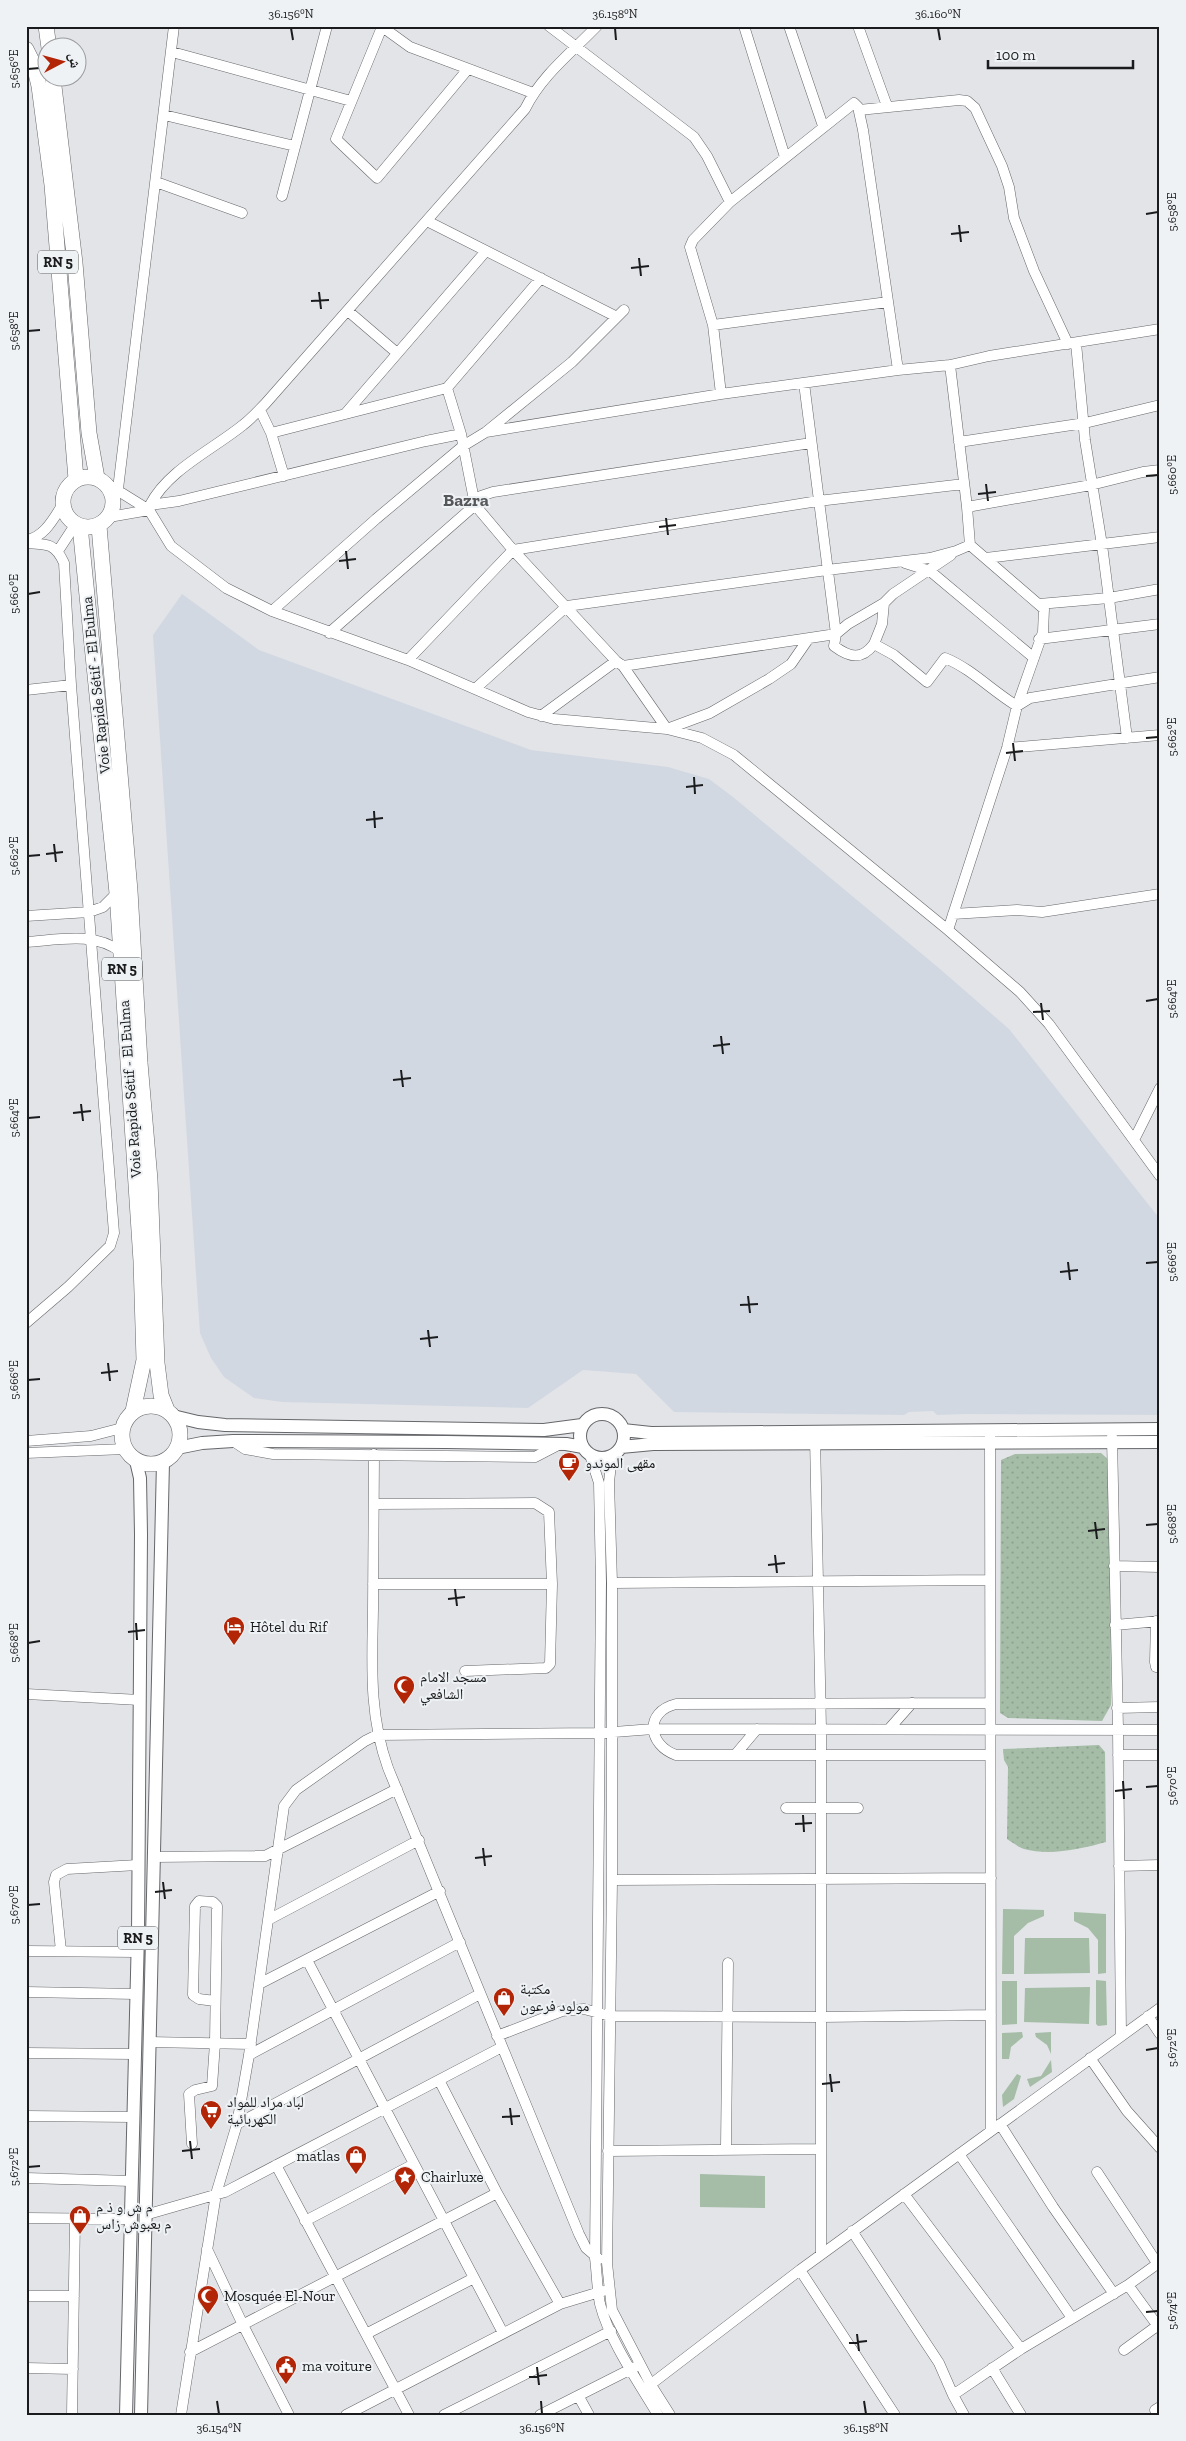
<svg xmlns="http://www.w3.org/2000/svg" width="1186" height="2441" font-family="'Zilla Slab','Noto Naskh Arabic',serif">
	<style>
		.built { fill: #d2d8e2 }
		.grass { fill: #a5bda7 }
		.garden { fill: url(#garden-dots) }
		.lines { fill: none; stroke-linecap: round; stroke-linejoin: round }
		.minor-casing { stroke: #66676a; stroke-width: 11 }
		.major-casing { stroke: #66676a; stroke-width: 14 }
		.highway-casing { stroke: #66676a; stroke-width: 16 }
		.minor { stroke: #fff; stroke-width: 10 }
		.major { stroke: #fff; stroke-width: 12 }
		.highway { stroke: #fff; stroke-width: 15 }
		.ticks { fill: none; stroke: #1a1b1c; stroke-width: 2 }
		.labels { text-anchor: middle; stroke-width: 4; stroke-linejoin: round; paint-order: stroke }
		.shield { fill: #eff2f5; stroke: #5a5c5d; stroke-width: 1 }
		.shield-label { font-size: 14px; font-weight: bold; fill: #1a1b1c }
		.street-label { font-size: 15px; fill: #1a1b1c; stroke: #eff2f5 }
		.poi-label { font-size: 15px; fill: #1a1b1c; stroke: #eff2f5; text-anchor: start }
		.quarter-label { font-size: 18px; font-weight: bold; fill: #555759; stroke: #eff2f5 }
		.neatline { fill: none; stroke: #1a1b1c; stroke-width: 2 }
		.ticks-label { font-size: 12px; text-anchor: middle; fill: #1a1b1c }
	</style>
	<defs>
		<pattern id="garden-dots" width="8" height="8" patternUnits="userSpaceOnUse" patternTransform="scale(1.25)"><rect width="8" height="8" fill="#a5bda7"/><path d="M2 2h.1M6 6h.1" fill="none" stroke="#8da28f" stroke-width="1.8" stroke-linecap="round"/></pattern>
	</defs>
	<rect width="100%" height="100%" fill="#e2e4e8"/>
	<!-- built -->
	<path class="built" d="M182 594 259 650 531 750 668 767 709 779 733 797 940 969 1009 1029 1160 1219V1415L966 1414 937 1415 933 1411 909 1412 904 1415 674 1412 636 1374 583 1370 528 1408 282 1402 254 1398 224 1377 211 1358 200 1333 153 635Z"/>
	<!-- grass -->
	<path class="grass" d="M1003 1909 1044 1910V1916L1028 1923 1014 1936V1974H1002Z
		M1074 1912 1106 1914V1973L1098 1974V1940L1088 1928 1074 1921Z
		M1025 1938H1089L1090 1973 1024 1974Z
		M1096 1980 1106 1981 1107 2025 1098 2026 1096 2024Z
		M1002 1981H1017V2024L1002 2025Z
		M1090 1987 1089 2024 1024 2022 1025 1988Z
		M1022 2032 1023 2037 1011 2047 1009 2059H1002V2033Z
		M1051 2032V2054L1047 2045 1036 2037 1035 2033Z
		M1051 2060 1052 2072 1030 2087 1027 2079 1041 2076Z
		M1017 2074 1021 2076 1014 2099 1003 2107 1002 2095Z
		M700 2174 765 2176V2208L700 2207Z"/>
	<!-- garden -->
	<path class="garden" d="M1101 1453 1110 1461 1111 1705 1102 1721 1008 1718 1000 1713 1001 1460 1015 1454Z
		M1099 1745 1105 1752 1106 1842C1081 1849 1050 1856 1024 1849 1018 1847 1012 1842 1007 1839L1008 1767 1004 1760 1003 1749Z"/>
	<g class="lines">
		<!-- minor casing -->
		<g class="minor-casing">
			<path id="minor" d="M381 26 410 47 533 93
				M549 26 694 137 707 156 730 202
				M744 26 785 157
				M789 26 823 126
				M858 26 887 106
				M382 27 336 139 377 178 468 69
				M172 52 351 101
				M859 110 959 100 967 101 975 108 1002 166 1009 187 1014 218 1034 271 1068 344
				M164 115 295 146
				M156 182 242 213
				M282 196 327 26
				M427 221 617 317
				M348 311 397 353
				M713 325 888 302
				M1076 343 1085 440 1102 545 1127 738
				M447 388 461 434 475 505 513 550 616 661 623 666 667 729 710 713 769 679 791 664 809 638
				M721 394 713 325 690 247 693 240 730 202 854 103 858 107 863 130 898 370
				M260 410 271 433 284 476
				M345 414 486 251
				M486 432 721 394 898 370 950 365 989 356 1160 329
				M271 433 447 388 541 278
				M959 442 1085 423 1160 405
				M104 482 149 510 171 546 226 588 272 611 408 660 528 712 554 719 667 729 702 738 734 755 948 930 1020 992 1049 1024 1160 1176
				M118 489 174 26
				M150 505C168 470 212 450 243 425 251 419 258 411 265 404L525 109C542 75 571 53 597 26
				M967 507 1091 485 1143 472 1160 470
				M109 517 149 510 150 505 179 501 426 441 461 434
				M26 540C44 538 54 518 63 504
				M26 543C47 544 55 543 64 563L71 685 26 690
				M58 551 75 525
				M951 555 893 594 884 603 848 624 836 634 834 646C850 658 862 660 874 644L894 655 927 682 945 658C972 669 992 691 1017 706L1043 632 1044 609 970 545
				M986 558 1160 537
				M905 563 930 571 1034 658
				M1039 604 1109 598 1160 589
				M272 611 376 519 463 446 486 432 572 362 624 310
				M329 633 475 505 481 496 493 492 811 443
				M1039 639 1160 624
				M874 644 882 624 884 603
				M408 660 513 550 818 501 964 484
				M623 666 836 634 804 383
				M475 689 567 606 827 570 930 558 956 551 970 545 967 507 950 365
				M541 716 616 661
				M1007 748 1160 735
				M953 914 1017 910 1042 912 1160 894
				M26 916 89 912 103 907 117 893
				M948 930 1007 748 1017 706 1030 698 1160 677
				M26 942C58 940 94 931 121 952
				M1134 1140 1160 1088
				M26 1323 68 1287 110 1246 114 1233 71 685
				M990 1436 991 2130
				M815 1437 821 1729V2254
				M1112 1437 1118 1729 1121 2036
				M26 1441 91 1436 122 1428
				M233 1441 245 1449 273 1454 535 1457 560 1444
				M26 1453 125 1449
				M374 1454C374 1506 373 1558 373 1610 372 1666 369 1715 388 1768L579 2234 586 2248 599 2259
				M590 1455 599 1483 601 1582 595 2258C597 2273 597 2289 600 2304 609 2340 639 2383 658 2415
				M612 1456 609 1482 612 1583V1880L607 2263 612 2310 651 2385 670 2415
				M374 1504 535 1503 549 1512 552 1584 550 1664 546 1668 465 1671
				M1114 1566 1160 1567
				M612 1583 990 1580
				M373 1584H552
				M1156 1621 1155 1662 1156 1667 1160 1668
				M1115 1625 1160 1621
				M26 1694 140 1700
				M990 1703 676 1704C644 1712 648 1745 676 1755H990
				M1117 1708 1160 1707
				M889 1729 912 1703
				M735 1755 757 1729
				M1118 1755H1160
				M786 1808H858
				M153 1857 265 1856 397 1789
				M1119 1866 1160 1865
				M612 1880 991 1878
				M268 1920 419 1840
				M26 1951 137 1952
				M61 1951 54 1882 56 1875 67 1869 138 1865
				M307 1960 503 2333
				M259 1984 440 1891
				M26 1992 136 1994
				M1148 2016 1160 2034
				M497 2036 562 2011 584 2009 610 2016 820 2017 991 2015
				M149 2042 251 2044
				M26 2053 135 2054
				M249 2055 460 1942
				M1090 2058 1127 2111 1160 2148
				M439 2080 497 2193 560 2304
				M26 2116 133 2117
				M237 2124 480 1994
				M1000 2124 1053 2207 1114 2294
				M192 2144 189 2094 195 2090 212 2086 215 2043 217 1906 213 1902 199 1901 195 1906 193 1995 199 1999 215 2001
				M726 2149 728 1963
				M608 2151 821 2149
				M959 2154 1072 2318
				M276 2165 409 2415
				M1097 2172 1157 2263
				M26 2178 131 2181
				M904 2194 1021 2349
				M145 2215 225 2192 502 2047
				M26 2218 130 2219
				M305 2221 414 2164
				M852 2231 939 2363 953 2395 964 2415
				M207 2249 243 2325 289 2415
				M800 2270 895 2415
				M1128 2285 1160 2329
				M26 2296H74
				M366 2334 474 2278
				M1124 2350 1157 2326
				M190 2352 497 2193
				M26 2368 73 2369
				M992 2368 1021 2415
				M646 2388 800 2270 1160 2008
				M953 2395 1021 2349 1128 2285 1160 2262
				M579 2397 589 2415
				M1155 2410 1160 2407
				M72 2415 75 2218
				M181 2415 216 2194 237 2124 249 2055 284 1806 296 1790 365 1741 377 1735 601 1733 653 1729 1160 1730
				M346 2415 560 2304 603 2291
				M444 2415 611 2331
				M540 2415 635 2367"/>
		</g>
		<!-- major casing -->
		<g class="major-casing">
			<path id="major" d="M580 1436a22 22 0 1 1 44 0a22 22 0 1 1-44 0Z
				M173 1416 198 1422 225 1425 544 1430 582 1425
				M623 1430 651 1433 1160 1429
				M621 1447 653 1444 1160 1442
				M177 1448 202 1443 233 1441 446 1442 566 1444 583 1447
				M126 2415 138 1934 141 1534 140 1478 136 1461
				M141 2415 163 1462"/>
		</g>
		<!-- highway casing -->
		<g class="highway-casing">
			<path id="highway" d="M46 26 49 48
				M26 49 34 65 39 86 52 185 76 479
				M53 78 75 263 89 433 97 478
				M63 502a25 25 0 1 1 50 0a25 25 0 1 1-50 0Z
				M80 526 117 893 141 1261 144 1360 133 1411
				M99 526 130 891 140 1063 150 1180 157 1363 161 1395 167 1410
				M122 1435a29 29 0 1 1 58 0a29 29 0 1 1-58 0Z"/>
		</g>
		<!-- minor -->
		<use href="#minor" class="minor"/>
		<!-- major -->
		<use href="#major" class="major"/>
		<!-- highway -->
		<use href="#highway" class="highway"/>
	</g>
	<!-- ticks -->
	<path class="ticks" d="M291 28 293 40M615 28 616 40M938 28 940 40M28 69 40 68M1146 214 1158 212M959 225 961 242M951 234 969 232M639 258 641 276M631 268 649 266M319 292 321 309M311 301 329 300M28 331 40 330M1146 476 1158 475M986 484 988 501M978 494 996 492M666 518 668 535M659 527 676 525M346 551 348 569M339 561 356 559M28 594 40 592M1146 738 1158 737M1013 743 1015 761M1006 753 1023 751M694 777 695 794M686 787 703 785M374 811 375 828M366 820 383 818M54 844 56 862M46 854 63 852M28 856 40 855M1146 1001 1158 999M1041 1003 1043 1020M1033 1012 1050 1011M721 1036 723 1054M713 1046 730 1044M401 1070 403 1087M393 1080 411 1078M81 1104 83 1121M73 1113 91 1111M28 1118 40 1117M1068 1262 1070 1280M1146 1263 1158 1262M1060 1272 1078 1270M748 1296 750 1313M740 1305 758 1304M428 1330 430 1347M420 1339 438 1337M108 1363 110 1381M101 1373 118 1371M28 1380 40 1379M1095 1522 1097 1539M1146 1525 1158 1524M1088 1531 1105 1529M775 1555 777 1573M768 1565 785 1563M455 1589 457 1606M448 1599 465 1597M136 1623 137 1640M128 1632 145 1630M28 1643 40 1641M1123 1781 1124 1799M1146 1787 1158 1786M1115 1791 1132 1789M803 1815 804 1832M795 1824 812 1823M483 1848 485 1866M475 1858 492 1856M163 1882 165 1899M155 1892 172 1890M28 1905 40 1904M1146 2050 1158 2048M830 2074 832 2092M822 2084 840 2082M510 2108 512 2125M502 2117 520 2116M190 2141 192 2159M182 2151 200 2149M28 2167 40 2166M1146 2312 1158 2311M857 2334 859 2351M849 2343 867 2341M537 2367 539 2385M529 2377 547 2375M217 2401 219 2414M541 2401 542 2414M864 2401 866 2414"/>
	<!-- icons -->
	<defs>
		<g id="cafe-pin" transform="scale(1.125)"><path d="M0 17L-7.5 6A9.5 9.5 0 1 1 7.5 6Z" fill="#b22607" stroke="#eff2f5"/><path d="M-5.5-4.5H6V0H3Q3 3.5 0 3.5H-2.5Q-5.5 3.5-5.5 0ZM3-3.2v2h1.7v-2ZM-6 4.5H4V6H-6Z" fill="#fff"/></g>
		<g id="hotel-pin" transform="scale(1.125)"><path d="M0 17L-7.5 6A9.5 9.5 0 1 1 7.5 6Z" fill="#b22607" stroke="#eff2f5"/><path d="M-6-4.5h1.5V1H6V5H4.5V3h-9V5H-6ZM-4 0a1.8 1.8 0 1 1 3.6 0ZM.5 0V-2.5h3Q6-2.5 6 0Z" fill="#fff"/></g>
		<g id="mosque-pin" transform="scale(1.125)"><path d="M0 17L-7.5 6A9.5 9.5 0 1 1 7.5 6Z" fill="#b22607" stroke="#eff2f5"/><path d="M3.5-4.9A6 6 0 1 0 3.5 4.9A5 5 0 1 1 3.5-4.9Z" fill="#fff"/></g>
		<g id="shop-pin" transform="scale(1.125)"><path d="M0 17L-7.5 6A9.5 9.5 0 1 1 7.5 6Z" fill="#b22607" stroke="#eff2f5"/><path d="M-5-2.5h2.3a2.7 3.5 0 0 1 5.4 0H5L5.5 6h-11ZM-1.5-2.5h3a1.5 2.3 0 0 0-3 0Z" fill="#fff"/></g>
		<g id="supermarket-pin" transform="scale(1.125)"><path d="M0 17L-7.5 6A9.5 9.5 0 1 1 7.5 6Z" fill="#b22607" stroke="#eff2f5"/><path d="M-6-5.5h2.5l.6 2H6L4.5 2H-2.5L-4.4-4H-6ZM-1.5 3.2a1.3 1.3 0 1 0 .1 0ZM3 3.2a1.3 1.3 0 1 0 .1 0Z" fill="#fff"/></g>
		<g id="sight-pin" transform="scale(1.125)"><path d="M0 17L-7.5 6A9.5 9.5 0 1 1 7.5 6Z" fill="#b22607" stroke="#eff2f5"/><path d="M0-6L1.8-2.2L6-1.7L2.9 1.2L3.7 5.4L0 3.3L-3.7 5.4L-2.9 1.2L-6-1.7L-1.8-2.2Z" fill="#fff"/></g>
		<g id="civic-pin" transform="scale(1.125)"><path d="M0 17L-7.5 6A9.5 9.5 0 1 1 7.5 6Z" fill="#b22607" stroke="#eff2f5"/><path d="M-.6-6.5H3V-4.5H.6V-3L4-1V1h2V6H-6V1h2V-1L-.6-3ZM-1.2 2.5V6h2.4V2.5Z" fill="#fff"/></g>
	</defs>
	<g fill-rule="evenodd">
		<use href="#cafe-pin" x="569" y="1463"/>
		<use href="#hotel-pin" x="234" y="1627"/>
		<use href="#mosque-pin" x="404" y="1686"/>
		<use href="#shop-pin" x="504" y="1998"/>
		<use href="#supermarket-pin" x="211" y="2111"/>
		<use href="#shop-pin" x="356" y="2156"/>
		<use href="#sight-pin" x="405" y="2177"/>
		<use href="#shop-pin" x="80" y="2216"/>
		<use href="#mosque-pin" x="208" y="2296"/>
		<use href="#civic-pin" x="286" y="2366"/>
	</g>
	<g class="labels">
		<!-- shield labels -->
		<g class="shield">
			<rect x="38" y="250.5" width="40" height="23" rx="4"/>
			<rect x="102" y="957.5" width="40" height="23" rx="4"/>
			<rect x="118" y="1926.5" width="40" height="23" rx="4"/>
		</g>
		<g class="shield-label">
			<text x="58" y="267">RN 5</text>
			<text x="122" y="974">RN 5</text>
			<text x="138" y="1943">RN 5</text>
		</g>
		<!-- street labels -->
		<g class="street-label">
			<text transform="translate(96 685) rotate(-96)" y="5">Voie Rapide Sétif - El Eulma</text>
			<text transform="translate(130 1089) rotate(-94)" y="5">Voie Rapide Sétif - El Eulma</text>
		</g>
		<!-- poi labels -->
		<g class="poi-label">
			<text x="585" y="1468">مقهى الموندو</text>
			<text x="250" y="1632">Hôtel du Rif</text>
			<text x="420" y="1682">مسجد الامام<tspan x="420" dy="17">الشافعي</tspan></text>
			<text x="520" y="1994">مكتبة<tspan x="520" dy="17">مولود فرعون</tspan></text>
			<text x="227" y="2107">لباد مراد للمواد<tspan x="227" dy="17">الكهربائية</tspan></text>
			<text x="340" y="2161" text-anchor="end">matlas</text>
			<text x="421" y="2182">Chairluxe</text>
			<text x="96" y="2212">م ش و ذ م<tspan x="96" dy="17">م بعبوش زاس</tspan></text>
			<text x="224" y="2301">Mosquée El-Nour</text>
			<text x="302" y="2371">ma voiture</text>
		</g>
		<!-- quarter labels -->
		<g class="quarter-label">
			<text x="466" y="506">Bazra</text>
		</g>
	</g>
	<!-- border -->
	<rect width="1186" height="2441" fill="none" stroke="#eff2f5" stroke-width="55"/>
	<!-- north arrow -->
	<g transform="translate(62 62) rotate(84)"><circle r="24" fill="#eff2f5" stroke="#9a9c9e"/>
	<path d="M0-4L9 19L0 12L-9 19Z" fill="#b22607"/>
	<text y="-8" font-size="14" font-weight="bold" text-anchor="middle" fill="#1a1b1c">ش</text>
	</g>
	<!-- scale -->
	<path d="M988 60v8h145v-8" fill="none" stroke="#1a1b1c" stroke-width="2.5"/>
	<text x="996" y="60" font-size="15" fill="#1a1b1c" stroke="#eff2f5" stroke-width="4" paint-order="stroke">100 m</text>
	<rect x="28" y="28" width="1130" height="2386" class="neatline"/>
	<g class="ticks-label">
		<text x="291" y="18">36.156°N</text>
		<text x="615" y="18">36.158°N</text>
		<text x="938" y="18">36.160°N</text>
		<text transform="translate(14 69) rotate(-90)" y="4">5.656°E</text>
		<text transform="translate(1172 212) rotate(-90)" y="4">5.658°E</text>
		<text transform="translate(14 331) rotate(-90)" y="4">5.658°E</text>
		<text transform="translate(1172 475) rotate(-90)" y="4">5.660°E</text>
		<text transform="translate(14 594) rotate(-90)" y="4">5.660°E</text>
		<text transform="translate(1172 737) rotate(-90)" y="4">5.662°E</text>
		<text transform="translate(14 856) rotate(-90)" y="4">5.662°E</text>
		<text transform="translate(1172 999) rotate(-90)" y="4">5.664°E</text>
		<text transform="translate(14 1118) rotate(-90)" y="4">5.664°E</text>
		<text transform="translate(1172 1262) rotate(-90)" y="4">5.666°E</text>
		<text transform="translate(14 1380) rotate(-90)" y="4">5.666°E</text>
		<text transform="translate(1172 1524) rotate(-90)" y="4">5.668°E</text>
		<text transform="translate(14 1643) rotate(-90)" y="4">5.668°E</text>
		<text transform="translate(1172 1786) rotate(-90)" y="4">5.670°E</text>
		<text transform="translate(14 1905) rotate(-90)" y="4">5.670°E</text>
		<text transform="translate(1172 2048) rotate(-90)" y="4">5.672°E</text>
		<text transform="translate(14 2167) rotate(-90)" y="4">5.672°E</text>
		<text transform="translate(1172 2311) rotate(-90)" y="4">5.674°E</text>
		<text x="219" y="2432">36.154°N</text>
		<text x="542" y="2432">36.156°N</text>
		<text x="866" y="2432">36.158°N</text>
	</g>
</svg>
